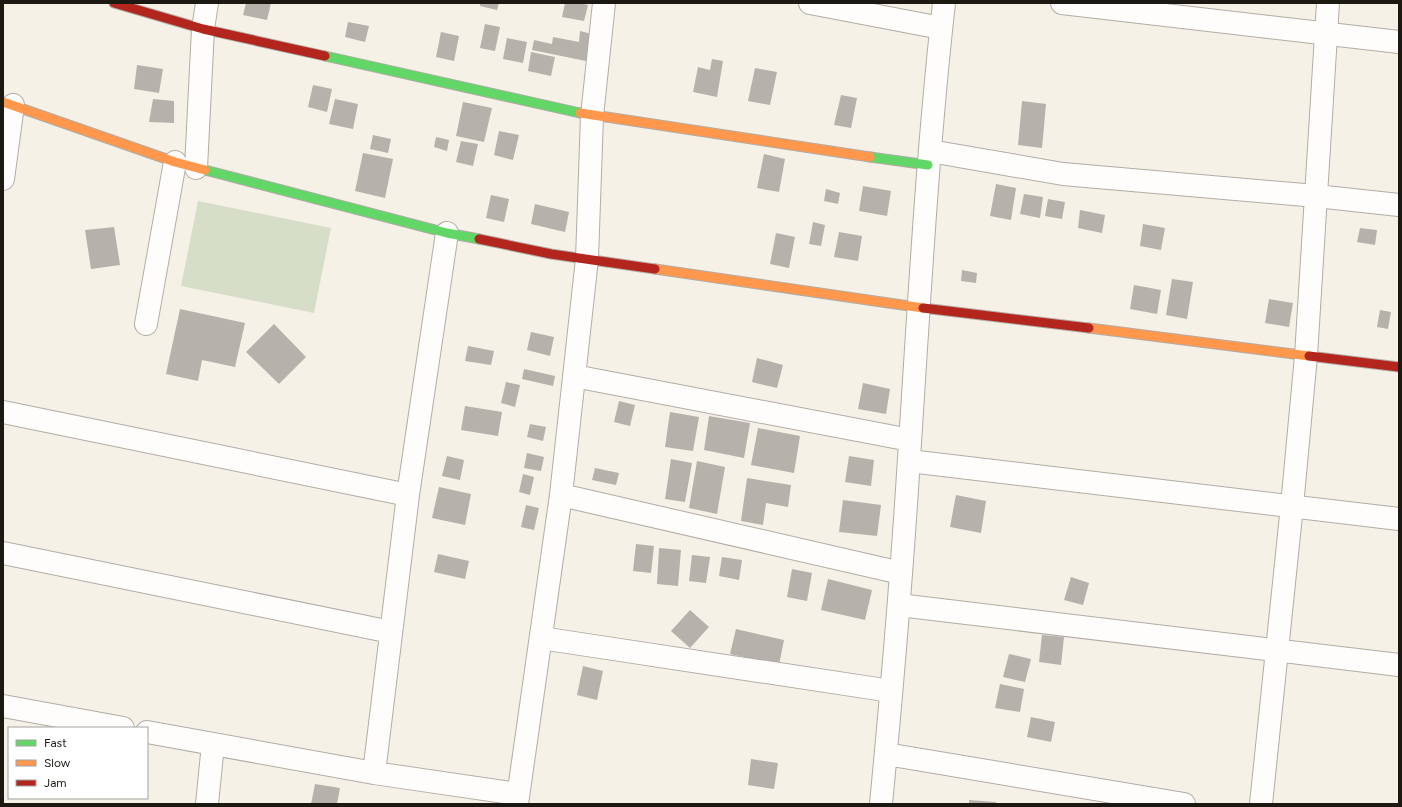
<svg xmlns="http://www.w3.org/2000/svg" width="1402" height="807" font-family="Figtree,sans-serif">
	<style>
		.pitch { fill: #d6dec7 }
		.building { fill: #b6b1aa }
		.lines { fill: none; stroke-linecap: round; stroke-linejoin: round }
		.street-casing { stroke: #b1ada6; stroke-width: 24 }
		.fast-casing { stroke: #b1ada6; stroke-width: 11 }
		.slow-casing { stroke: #b1ada6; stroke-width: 11 }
		.jam-casing { stroke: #b1ada6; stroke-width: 11 }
		.street { stroke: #fefdfb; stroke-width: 22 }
		.fast { stroke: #63d668; stroke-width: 9 }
		.slow { stroke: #ff974d; stroke-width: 9 }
		.jam { stroke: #b3261e; stroke-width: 9 }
	</style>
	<rect width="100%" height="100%" fill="#f6f1e7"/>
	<!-- pitch -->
	<path class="pitch" d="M198 201 331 228 314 313 181 286Z"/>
	<!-- building -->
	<path class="building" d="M246 3H271L267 20 243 15Z
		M480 3H499L497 10 480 6Z
		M565 3H580L588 5 584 21 562 17Z
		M348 22 369 26 365 42 345 37Z
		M485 24 500 27 495 51 480 48Z
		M580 31 592 34 586 61 532 50 534 40 552 44 553 37 579 42Z
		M441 32 459 36 454 61 436 57Z
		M507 38 527 42 523 63 503 59Z
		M531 52 555 57 551 76 528 71Z
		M712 59 723 61 717 97 693 92 698 67 710 70Z
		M137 65 163 69 159 93 134 89Z
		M755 68 777 72 770 105 748 101Z
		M313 85 332 89 327 112 308 107Z
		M841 95 857 98 851 128 834 125Z
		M153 99 174 101V123L149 122Z
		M335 99 358 104 353 129 329 124Z
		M1022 101 1046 104 1042 148 1018 145Z
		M463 102 492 108 484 142 456 136Z
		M499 131 519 135 513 160 494 155Z
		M373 135 391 139 388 153 370 149Z
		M436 137 449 140 447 151 434 147Z
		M461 141 478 144 473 166 456 162Z
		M363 153 393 159 385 198 355 191Z
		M764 154 785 159 779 192 757 188Z
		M996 184 1016 188 1011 220 990 216Z
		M863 186 891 191 887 216 859 211Z
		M826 189 840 193 838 204 824 201Z
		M1024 194 1043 197 1040 218 1020 214Z
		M491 195 509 199 504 222 486 218Z
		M1048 199 1065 202 1062 219 1045 216Z
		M535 204 569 212 565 232 531 224Z
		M1080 210 1105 215 1102 233 1078 228Z
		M813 222 825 225 821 246 809 244Z
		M1143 224 1165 228 1161 250 1140 246Z
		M114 227 120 265 91 269 85 230Z
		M1360 228 1377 230 1375 245 1357 242Z
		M839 232 862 236 858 261 834 257Z
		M776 233 795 237 789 268 770 264Z
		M962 270 977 273 976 283 961 281Z
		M1172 279 1193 282 1187 319 1166 315Z
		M1134 285 1161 290 1157 314 1130 309Z
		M1269 299 1293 303 1289 327 1265 323Z
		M180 309 245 323 235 367 202 360 198 381 166 374Z
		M1380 310 1391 312 1388 329 1377 327Z
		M274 324 306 357 279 384 246 352Z
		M531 332 554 337 550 356 527 350Z
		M468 346 494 351 491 365 465 361Z
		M757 358 783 365 777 388 752 382Z
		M524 369 555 376 553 386 522 379Z
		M506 382 520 385 515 407 501 403Z
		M863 383 890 389 886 414 858 409Z
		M619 401 635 405 630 426 614 422Z
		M465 406 502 412 498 436 461 430Z
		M670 412 699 417 693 451 665 447Z
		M709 416 750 423 744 458 704 450Z
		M530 424 546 427 543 441 527 437Z
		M758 428 800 436 794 473 751 465Z
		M527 453 544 457 541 471 524 468Z
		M447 456 464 460 460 480 442 476Z
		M849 456 874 460 871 486 845 482Z
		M671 459 692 463 685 502 665 499Z
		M697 461 725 467 717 514 689 508Z
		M595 468 619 473 616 485 592 480Z
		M523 474 534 477 530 495 519 492Z
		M747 478 791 485 788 507 766 503 763 525 741 521Z
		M439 487 471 494 465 525 432 518Z
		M956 495 986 501 981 533 950 527Z
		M843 500 881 505 877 536 839 532Z
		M526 505 539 508 534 530 521 527Z
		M636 544 654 546 651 573 633 571Z
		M659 548 681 550 678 586 657 584Z
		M438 554 469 561 465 579 434 572Z
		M692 555 710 557 706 583 689 581Z
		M722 557 742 560 739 580 719 576Z
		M792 569 812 573 807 601 787 597Z
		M1071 577 1089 583 1083 605 1064 600Z
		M828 579 872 590 865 620 821 610Z
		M690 610 709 627 690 648 671 631Z
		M736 629 784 640 779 665 730 654Z
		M1042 635 1064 637 1061 665 1039 662Z
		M1009 654 1031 659 1025 682 1003 677Z
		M583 666 603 671 597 700 577 695Z
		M1000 684 1024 689 1020 712 995 708Z
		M1031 717 1055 722 1051 742 1027 737Z
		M751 759 778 763 774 789 748 785Z
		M315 784 340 788 337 804H311Z
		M969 800 996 802V804H969Z"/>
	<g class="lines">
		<!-- street casing -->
		<g class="street-casing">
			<path id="street" d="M810 3 941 28
				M1062 3 1399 42
				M930 151 1063 174 1316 196 1399 205
				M196 168 203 29 207 3
				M3 179 13 105
				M146 324 175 162
				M574 376 910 440
				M3 412 408 495
				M909 461 1399 519
				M561 495 901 573
				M3 553 391 632
				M899 605 1399 665
				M541 638 891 691
				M3 706 123 728
				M147 732 374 773 518 794
				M886 754 1184 804
				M374 773 408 495 447 233
				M207 804 213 744
				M517 804 561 495 587 259 592 116 604 3
				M881 804C892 689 902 573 909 458 919 306 927 154 944 3
				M1261 804 1292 506 1306 356 1328 3"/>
		</g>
		<!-- fast casing -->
		<g class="fast-casing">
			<path id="fast" d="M325 56 580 113
				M870 157 928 165
				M205 170 447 233 479 239"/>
		</g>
		<!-- slow casing -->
		<g class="slow-casing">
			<path id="slow" d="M3 102 175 162 205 170
				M580 113 870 157
				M655 269 923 308
				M1089 328 1309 356"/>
		</g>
		<!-- jam casing -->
		<g class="jam-casing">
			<path id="jam" d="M114 3 203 29 325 56
				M479 239 551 254 655 269
				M923 308 1089 328
				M1309 356 1399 367"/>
		</g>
		<!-- street -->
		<use href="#street" class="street"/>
		<!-- fast -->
		<use href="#fast" class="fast"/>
		<!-- slow -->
		<use href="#slow" class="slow"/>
		<!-- jam -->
		<use href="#jam" class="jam"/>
	</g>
	<!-- border -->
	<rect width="1402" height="807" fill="none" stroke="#1c1913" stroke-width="8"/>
	<!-- legend -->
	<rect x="8" y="727" width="140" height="72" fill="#ffffff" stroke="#a4a3a1"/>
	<rect x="16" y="740" width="20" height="6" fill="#63d668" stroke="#a4a3a1"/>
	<text x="44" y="747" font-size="12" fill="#1c1913">Fast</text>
	<rect x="16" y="760" width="20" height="6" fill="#ff974d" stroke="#a4a3a1"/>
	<text x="44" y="767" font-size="12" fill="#1c1913">Slow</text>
	<rect x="16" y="780" width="20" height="6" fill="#b3261e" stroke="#a4a3a1"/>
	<text x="44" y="787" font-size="12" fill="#1c1913">Jam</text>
</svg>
